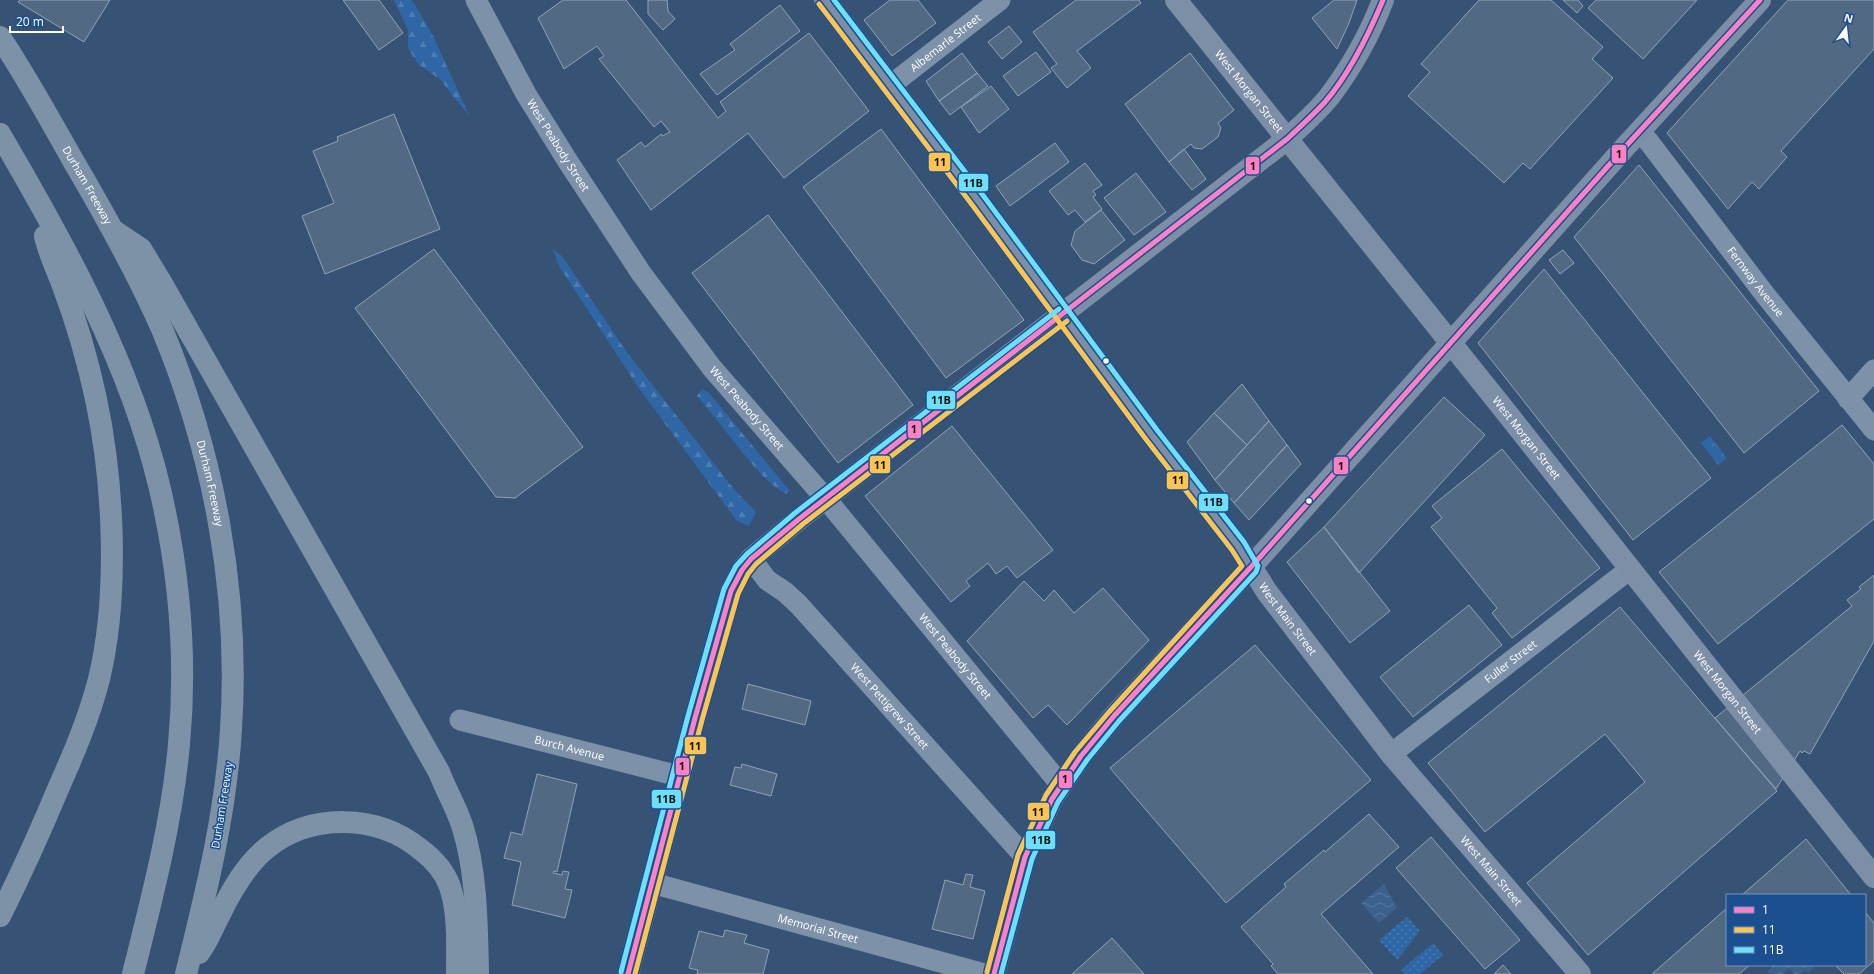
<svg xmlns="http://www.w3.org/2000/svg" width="1874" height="974" font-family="'Open Sans',sans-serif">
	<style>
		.grass { fill: url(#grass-dots) }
		.forest { fill: url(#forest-firs) }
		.park { fill: url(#park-crowns) }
		.water { fill: url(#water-waves) }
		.building { fill: #526984; stroke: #92a2b6 }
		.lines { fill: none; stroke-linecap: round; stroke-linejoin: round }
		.minor { stroke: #7d92a8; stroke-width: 21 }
		.major { stroke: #7d8ea7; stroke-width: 22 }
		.highway { stroke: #7e92a7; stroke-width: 22 }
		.bus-1-casing { stroke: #1b4f8f; stroke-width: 8 }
		.bus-2-casing { stroke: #1b4f8f; stroke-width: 8 }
		.bus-3-casing { stroke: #1b4f8f; stroke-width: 8 }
		.bus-1 { stroke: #ff80c5; stroke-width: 5 }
		.bus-2 { stroke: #fcc553; stroke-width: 5 }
		.bus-3 { stroke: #6ddff8; stroke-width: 5 }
		.bus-dot { fill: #fff; stroke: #1b4f8f; stroke-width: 1.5 }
		.labels { text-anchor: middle; stroke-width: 3; stroke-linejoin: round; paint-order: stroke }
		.street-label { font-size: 11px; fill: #fff; stroke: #1b4f8f }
		.line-badge { stroke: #1b4f8f; stroke-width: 1.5 }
		.pale-badge-label { font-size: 11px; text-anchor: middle; font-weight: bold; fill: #111 }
	</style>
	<defs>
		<pattern id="grass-dots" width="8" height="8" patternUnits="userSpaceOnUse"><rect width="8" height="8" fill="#2f66a5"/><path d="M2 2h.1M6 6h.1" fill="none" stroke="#4e7db2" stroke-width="1.8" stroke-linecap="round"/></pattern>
		<pattern id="forest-firs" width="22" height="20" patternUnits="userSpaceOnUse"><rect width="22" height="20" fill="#2f66a5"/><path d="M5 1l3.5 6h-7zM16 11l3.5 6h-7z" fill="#4e7db2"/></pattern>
		<pattern id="park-crowns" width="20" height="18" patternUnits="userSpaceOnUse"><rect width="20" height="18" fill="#2f66a5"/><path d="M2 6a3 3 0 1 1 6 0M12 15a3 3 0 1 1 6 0" fill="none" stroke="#4e7db2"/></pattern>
		<pattern id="water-waves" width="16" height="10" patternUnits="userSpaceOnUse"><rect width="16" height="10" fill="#3b618d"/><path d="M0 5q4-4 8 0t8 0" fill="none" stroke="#58799e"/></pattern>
	</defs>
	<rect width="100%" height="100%" fill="#365274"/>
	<!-- grass -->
	<path class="grass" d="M1407 917 1420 931 1397 960 1379 940Z
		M1433 943 1443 955 1420 974H1405L1401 970Z"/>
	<!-- forest -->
	<path class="forest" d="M394 0H411L414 3 433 36 469 115 455 99 441 80 418 64 408 48V30Z
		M553 249 562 256 626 351 733 488 756 512 749 526 737 521 638 387 559 266Z
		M702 389 709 393 790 491 786 494C766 483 753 465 738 447 725 430 711 413 697 396Z"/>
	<!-- park -->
	<path class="park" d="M1710 436 1727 458 1718 465 1701 443Z"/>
	<!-- water -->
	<path class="water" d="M1384 884 1397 908 1379 923 1361 903Z
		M1774 965H1813L1815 967 1808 973 1805 970 1800 974H1794L1789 968 1783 974H1770L1767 971Z"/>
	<!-- building -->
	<path class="building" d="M20 0H110L84 42 18 2Z
		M343 0H379L403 33 379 50Z
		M563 0H626L718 118 726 111 720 102 809 33 869 111 784 178 748 133 651 210 617 160 641 142 645 147 661 134 662 136 670 132 661 121 654 127 599 59 604 56 597 46 564 69 538 18Z
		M648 0H667L668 11 675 19 663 30 648 14Z
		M890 0H918L936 23 892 56 864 20Z
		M1076 0H1139L1141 3 1077 51 1091 68 1067 88 1051 68 1057 64 1033 32Z
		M1334 0H1357L1349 23 1337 49 1312 18Z
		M1479 0H1551L1603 47 1592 59 1613 78 1530 169 1523 163 1504 183 1408 96 1430 72 1421 64Z
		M1563 0H1578L1583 6 1577 13Z
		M1596 0H1697L1643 59 1588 8Z
		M1788 0H1874V49L1781 151 1787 157 1759 189 1752 182 1728 209 1667 133Z
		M780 5 800 31 717 95 700 74 735 50 730 44Z
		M1009 26 1022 42 1002 59 988 42Z
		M1036 52 1051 72 1018 96 1003 76Z
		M962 53 977 73 939 101 926 81Z
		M1190 53 1234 110 1218 123 1221 128 1218 137 1202 149 1194 148 1191 144 1169 162 1125 104Z
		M977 73 988 86 950 115 939 101Z
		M991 86 1009 109 979 133 961 107Z
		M394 114 440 229 325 274 302 216 334 203 313 151 338 141 337 137Z
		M881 129 1024 320 946 378 803 187Z
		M1055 143 1069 162 1010 206 996 186Z
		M1184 149 1206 179 1192 190 1169 162Z
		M1085 163 1102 185 1093 191 1096 195 1093 197 1102 209 1085 222 1075 210 1068 215 1049 191Z
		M1639 165 1819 391 1744 453 1574 237Z
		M1136 173 1166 212 1134 235 1104 198Z
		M1101 210 1125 240 1094 264 1082 260 1071 245 1075 231Z
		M768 215 913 405 838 463 692 273Z
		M434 249 583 447 515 498 496 497 355 308Z
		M1563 250 1574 263 1560 274 1549 260Z
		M1544 269 1711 478 1633 540 1478 343Z
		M1242 384 1269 421 1247 445 1214 413Z
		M1444 397 1485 435 1359 573 1324 527Z
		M1214 413 1247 445 1215 480 1187 442Z
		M1269 421 1287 445 1234 503 1215 480Z
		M1842 425 1874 464V519L1718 644 1659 572Z
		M952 426 1053 550 1017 578 1007 566 996 574 988 563 966 581 970 586 951 602 865 496Z
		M1287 445 1301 464 1249 520 1234 503Z
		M1502 449 1600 568 1512 638 1492 613 1497 608 1431 527 1442 518 1432 506Z
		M1324 527 1390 611 1350 643 1287 562Z
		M1874 575V641L1810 754 1804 751 1802 753 1800 751 1776 789 1715 718 1852 606 1847 600 1861 589 1859 587Z
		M1024 581 1044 601 1054 590 1074 613 1103 588 1149 640 1067 725 1048 705 1033 718 967 641Z
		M1469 605 1502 645 1413 717 1380 677Z
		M1620 607 1777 791 1588 955 1527 883 1645 782 1605 734 1485 832 1428 763Z
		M1255 645 1371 780 1226 903 1110 768Z
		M748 684 811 701 805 725 742 709Z
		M742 764 777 774 771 796 730 785 735 767 741 768Z
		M537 774 577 784 557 872 554 871 553 873 562 875 563 871 569 872 565 889 572 890 565 918 512 905 521 862 504 858 511 832 522 835Z
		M1369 814 1399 847 1321 914 1373 974H1278L1271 966 1273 964 1241 927 1286 887 1284 884 1324 850 1325 852Z
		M1431 837 1520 940 1485 969 1396 868Z
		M1806 839 1851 895H1742Z
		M966 874 973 875 970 887 985 891 973 939 932 929 945 880 963 885Z
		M1727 908V965H1750L1739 974H1652Z
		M1865 912 1874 923V961L1859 974H1844L1835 965H1865Z
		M725 930 747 935 744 943 769 950 763 974H697L698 970 689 968 699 931 723 937Z
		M1112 938 1144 974H1072Z
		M1503 965 1511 974H1494Z"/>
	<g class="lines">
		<!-- minor -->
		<g class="minor">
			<path id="s1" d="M476 0 526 94 567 160 641 273 712 368 826 499 1061 785"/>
			<path id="s2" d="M891 85 1000 0"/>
			<path id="s3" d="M1639 132 1649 142 1763 292 1874 430"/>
			<path d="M1848 399 1874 370"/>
			<path id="s4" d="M751 559 767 580 785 592 799 605 1025 857"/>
			<path id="s5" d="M460 720 679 776"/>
			<path id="s6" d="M1391 754 1630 569"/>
			<path id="s7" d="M652 883 984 974"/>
		</g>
		<!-- major -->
		<g class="major">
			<path id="s8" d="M825 0 979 202 1151 434 1238 546 1267 592 1391 754 1580 974"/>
			<path id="s9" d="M1176 0 1502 407 1874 877"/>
			<path d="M628 974 695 718 731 591 742 570 751 559 799 519 1287 139C1301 126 1317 112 1329 97 1351 68 1370 34 1383 0"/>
			<path d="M994 974 1025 857 1052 799 1081 756 1114 716 1251 567 1626 146 1760 0"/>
		</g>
		<!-- highway -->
		<g class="highway">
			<path id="s10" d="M0 37C26 76 48 116 71 157 104 213 136 270 162 329 214 454 240 594 231 729 226 813 206 893 186 974"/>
			<path d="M0 134C65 245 130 362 160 489 179 571 187 659 179 744 172 822 152 898 133 974"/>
			<path d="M114 231 141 249 161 282 439 772C446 790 456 807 462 825 477 871 477 927 478 974"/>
			<path d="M0 916C21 874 40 832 58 789 74 753 89 718 99 679 119 596 114 484 96 399 88 362 77 323 63 286 57 270 49 254 45 236"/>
			<path d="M199 953C208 941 212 929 219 916 231 891 246 864 268 847 312 813 377 814 420 849 432 858 445 872 450 887 459 914 457 945 457 974"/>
		</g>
		<!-- bus-1 casing -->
		<g class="bus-1-casing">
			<path id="bus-1" d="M628 974 695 718 731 591 742 570 751 559 799 519 1287 139C1300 127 1313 115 1325 102 1350 73 1368 36 1383 0
				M994 974 1025 857 1052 799 1081 756 1114 716 1251 567 1626 146 1760 0"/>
		</g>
		<!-- bus-2 casing -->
		<g class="bus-2-casing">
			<path id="bus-2" d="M819 4 973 206 1145 438 1232 550 1242 566 1109 712 1075 752 1046 795 1018 855 987 972
				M635 974 702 720 738 594 748 574 756 564 803 524 1067 321"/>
		</g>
		<!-- bus-3 casing -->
		<g class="bus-3-casing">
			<path id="bus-3" d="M834 0 985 198 1157 430 1244 542 1258 566 1256 572 1119 721 1087 760 1058 802 1032 859 1001 974
				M621 972 688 716 724 589 736 566 747 554 795 513 1059 309"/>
		</g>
		<!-- bus-1 -->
		<use href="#bus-1" class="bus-1"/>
		<!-- bus-2 -->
		<use href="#bus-2" class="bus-2"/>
		<!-- bus-3 -->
		<use href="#bus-3" class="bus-3"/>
	</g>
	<!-- markers -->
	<g class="bus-dot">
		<circle cx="1106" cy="361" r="3.5"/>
		<circle cx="1309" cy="501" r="3.5"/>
	</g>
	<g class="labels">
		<!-- street labels -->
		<g class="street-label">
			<text dy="4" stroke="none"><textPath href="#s2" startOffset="69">Albemarle Street</textPath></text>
			<text dy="4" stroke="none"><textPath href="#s9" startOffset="117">West Morgan Street</textPath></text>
			<text dy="4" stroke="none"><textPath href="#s1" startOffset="167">West Peabody Street</textPath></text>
			<text dy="4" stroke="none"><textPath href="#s10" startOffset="172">Durham Freeway</textPath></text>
			<text dy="4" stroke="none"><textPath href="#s3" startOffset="190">Fernway Avenue</textPath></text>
			<text dy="4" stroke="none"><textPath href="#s1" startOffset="491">West Peabody Street</textPath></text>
			<text dy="4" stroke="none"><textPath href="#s9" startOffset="561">West Morgan Street</textPath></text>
			<text dy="4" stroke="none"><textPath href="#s10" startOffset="496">Durham Freeway</textPath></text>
			<text dy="4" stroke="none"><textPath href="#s8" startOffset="773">West Main Street</textPath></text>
			<text dy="4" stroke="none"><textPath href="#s1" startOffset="815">West Peabody Street</textPath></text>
			<text dy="4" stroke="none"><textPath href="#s6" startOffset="151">Fuller Street</textPath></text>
			<text dy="4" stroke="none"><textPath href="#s9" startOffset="885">West Morgan Street</textPath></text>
			<text dy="4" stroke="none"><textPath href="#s4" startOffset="203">West Pettigrew Street</textPath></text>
			<text dy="4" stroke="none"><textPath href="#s5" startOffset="113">Burch Avenue</textPath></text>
			<text transform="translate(222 805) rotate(-81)" y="4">Durham Freeway</text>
			<text dy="4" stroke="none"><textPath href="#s8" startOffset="1097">West Main Street</textPath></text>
			<text dy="4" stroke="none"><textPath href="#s7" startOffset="172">Memorial Street</textPath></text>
		</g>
	</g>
	<g class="line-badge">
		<rect x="1611" y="144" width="16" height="20" rx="4" fill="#ff80c5"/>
		<rect x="928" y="152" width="23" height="20" rx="4" fill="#fcc553"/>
		<rect x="1245" y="156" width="15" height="19" rx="4" fill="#ff80c5"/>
		<rect x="958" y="173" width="31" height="19" rx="4" fill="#6ddff8"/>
		<rect x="926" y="390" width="30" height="20" rx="4" fill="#6ddff8"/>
		<rect x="907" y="420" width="15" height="19" rx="4" fill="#ff80c5"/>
		<rect x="869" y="455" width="22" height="19" rx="4" fill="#fcc553"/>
		<rect x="1333" y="456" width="16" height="19" rx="4" fill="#ff80c5"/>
		<rect x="1166" y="471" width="23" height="19" rx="4" fill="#fcc553"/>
		<rect x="1198" y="493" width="31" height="19" rx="4" fill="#6ddff8"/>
		<rect x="684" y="736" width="23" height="19" rx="4" fill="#fcc553"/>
		<rect x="675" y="757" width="15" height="19" rx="4" fill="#ff80c5"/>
		<rect x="1058" y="770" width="15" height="19" rx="4" fill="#ff80c5"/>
		<rect x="651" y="789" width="31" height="20" rx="4" fill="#6ddff8"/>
		<rect x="1027" y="802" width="23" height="19" rx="4" fill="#fcc553"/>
		<rect x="1025" y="830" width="31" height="20" rx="4" fill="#6ddff8"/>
	</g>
	<g class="pale-badge-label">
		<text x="1619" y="158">1</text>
		<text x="940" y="166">11</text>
		<text x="1253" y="170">1</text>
		<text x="973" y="187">11B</text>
		<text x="941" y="404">11B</text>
		<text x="914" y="433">1</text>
		<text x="880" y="469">11</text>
		<text x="1341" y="470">1</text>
		<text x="1178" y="484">11</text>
		<text x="1213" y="506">11B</text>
		<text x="695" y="750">11</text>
		<text x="682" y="770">1</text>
		<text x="1065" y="783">1</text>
		<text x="666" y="803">11B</text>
		<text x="1038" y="816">11</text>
		<text x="1041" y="844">11B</text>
	</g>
	<!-- legend -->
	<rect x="1726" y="894" width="140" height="72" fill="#1b4f8f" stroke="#7695bc"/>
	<rect x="1734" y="907" width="20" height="6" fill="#ff80c5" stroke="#7695bc"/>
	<text x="1762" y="914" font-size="12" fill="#ffffff">1</text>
	<rect x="1734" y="927" width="20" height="6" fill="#fcc553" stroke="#7695bc"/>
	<text x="1762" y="934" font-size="12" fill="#ffffff">11</text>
	<rect x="1734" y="947" width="20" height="6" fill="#6ddff8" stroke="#7695bc"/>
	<text x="1762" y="954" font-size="12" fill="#ffffff">11B</text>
	<!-- north arrow -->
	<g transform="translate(1846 28) rotate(15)" stroke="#1b4f8f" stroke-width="3" paint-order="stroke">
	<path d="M0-3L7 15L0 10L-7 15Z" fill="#ffffff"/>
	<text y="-6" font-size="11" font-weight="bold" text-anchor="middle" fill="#ffffff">N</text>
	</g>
	<!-- scale -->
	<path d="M10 26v6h53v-6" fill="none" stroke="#ffffff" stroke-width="2"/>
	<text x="16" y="26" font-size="12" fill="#ffffff" stroke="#1b4f8f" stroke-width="3" paint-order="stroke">20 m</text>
</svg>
